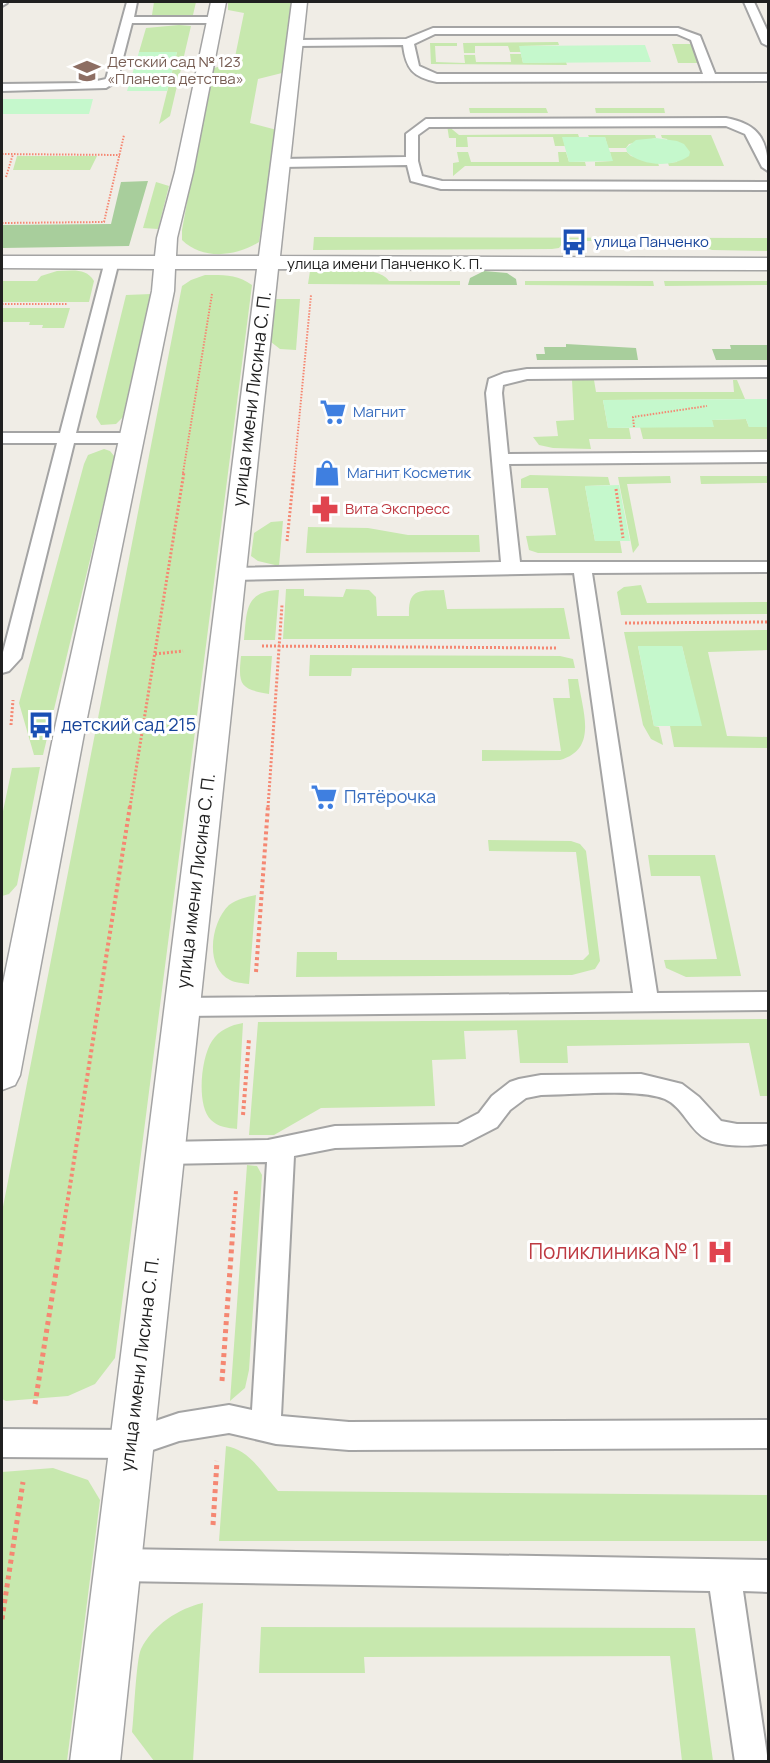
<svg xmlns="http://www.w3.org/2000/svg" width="770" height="1763" font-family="Manrope,sans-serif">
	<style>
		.grass { fill: #c7e8ae }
		.forest { fill: #a8ce9c }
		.park { fill: #c5f8cc }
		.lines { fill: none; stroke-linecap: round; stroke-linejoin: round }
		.lane-casing { stroke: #a4a4a4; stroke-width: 4 }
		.street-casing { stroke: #a4a4a4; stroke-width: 3 }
		.path-far3 { stroke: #f58772; stroke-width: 2; stroke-dasharray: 1.5 1.5; stroke-linecap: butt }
		.path-far2 { stroke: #f58772; stroke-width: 3; stroke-dasharray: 2 2; stroke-linecap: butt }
		.path-far1 { stroke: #f58772; stroke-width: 4; stroke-dasharray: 3 3; stroke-linecap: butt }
		.path { stroke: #f58772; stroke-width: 5; stroke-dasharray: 4 4; stroke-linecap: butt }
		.lane { fill: #fff; fill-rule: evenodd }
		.street { fill: #fff; fill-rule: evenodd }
		.labels { text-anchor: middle; stroke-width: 6; stroke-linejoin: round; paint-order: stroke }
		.far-education-label { font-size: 15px; fill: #785e54; stroke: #fff; text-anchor: start }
		.far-transit-label { font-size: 15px; fill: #164399; stroke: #fff; text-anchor: start }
		.far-street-label { font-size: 15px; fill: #202020; stroke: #fff }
		.far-shop-label { font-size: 15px; fill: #366cbe; stroke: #fff; text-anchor: start }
		.far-health-label { font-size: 15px; fill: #be3a42; stroke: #fff; text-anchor: start }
		.street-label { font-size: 18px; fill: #202020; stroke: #fff }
		.transit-label { font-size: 18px; fill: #164399; stroke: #fff; text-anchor: start }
		.shop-label { font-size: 18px; fill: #366cbe; stroke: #fff; text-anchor: start }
		.near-health-label { font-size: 21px; fill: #be3a42; stroke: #fff; text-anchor: end }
	</style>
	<rect width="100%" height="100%" fill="#f0ede6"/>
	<!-- grass -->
	<path class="grass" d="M154 2H196L193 15H152Z
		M228 2H291L282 73 258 79 250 123 277 130 259 242C236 257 202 260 182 240V230L211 69 234 62 244 13 228 10Z
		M179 25 191 26 170 116 159 124 177 52H139L146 28Z
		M558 42 559 45 520 46 521 52H510L508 46H475V53H464L463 43Z
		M430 43H457V46H435L436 62 465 63 464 55H475L476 62H511L510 54H521L523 63 566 62 567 65 431 64Z
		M672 44H692L700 63H678Z
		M469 108H546L548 113H470Z
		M595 108H664L665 113H596Z
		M447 125 459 135 578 134 579 137 563 138 565 146H555L553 137H467L468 147H456V138H449Z
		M588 135H655L656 138 629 144 626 148H608L605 137H589Z
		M661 135H711L724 166H669L668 163 677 162 667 139 662 138Z
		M457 152H468L471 162H559L558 152H566L569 162H585L586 166H465L453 176V163L459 162Z
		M610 152H627L631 156 658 163 659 166H595V162L612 161Z
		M17 156H97L90 170H13Z
		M156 182 169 186 158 229 143 228Z
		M314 237 768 238V251L712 250 704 247 700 241H564L559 248 552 249 313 250Z
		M57 271C71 271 86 267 94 281L89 302H2V281H37L41 276Z
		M310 271C329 271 378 264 389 281H460V285L308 284Z
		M205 275C223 275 237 274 252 285L115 1358 95 1384 68 1396 6 1401 2 1399V1212L182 286 191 280Z
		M525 281H653L654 286 525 285Z
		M664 281H768V285L665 286Z
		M151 294 123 417 116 424 101 425 96 417 126 295Z
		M275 299H300L296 350 280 349 271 342Z
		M2 308H70L64 328H42L43 325H29L30 322H3L2 325Z
		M572 380H594L596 392H734L733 380H737L745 399 603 400 608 428H629L631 439H589L591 449 553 448 539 445 533 437 558 436 556 421 574 420Z
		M746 419 749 427H768V439H643L640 427H713L712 420Z
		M104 449 110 451 115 457 113 464 43 755H34L19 703 84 464 88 455Z
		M530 475 608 477 610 485 585 486 595 541H620L622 553H538L529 550 526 536 556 535 548 488H521V479Z
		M670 476 671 483 627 484 639 545 633 553 618 477Z
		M700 476H768V483L701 484Z
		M283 521 279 566 258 561 251 556 254 533 271 522Z
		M308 527 368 528 408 535H479L480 552 306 553Z
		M641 585 647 603 768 602V614L621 615 617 592 624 587Z
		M286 589H304V596L343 597 346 589 369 590 376 597 377 616H409C408 587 420 591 444 590L447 609 564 608 570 639H283Z
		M279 590 275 640H244C247 612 244 591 279 590Z
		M768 630V650L708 652 727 736 768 737V748L674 747 670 726H701L682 646H638L654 726 659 727 663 745 651 739 643 725 624 632Z
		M310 655 560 656 573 659 575 668H352L351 676H309Z
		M241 656H272L269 694C240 689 238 685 241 656Z
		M568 679H578C582 710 599 749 560 760L482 761V750L561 751 553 698H570Z
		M40 767 17 885 9 894 2 896V816L12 768Z
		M488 840 571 841 580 844 586 851 600 961 595 969 572 975 296 977 297 952H337V960H583L589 954 576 852 489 851Z
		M648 855H715L741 976 686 977 666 968 664 960 717 959 700 876H651Z
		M256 895 249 984C243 983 235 983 230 980 204 967 211 922 229 905 237 899 247 897 256 895Z
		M768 1019V1096H760L749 1043 567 1046 568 1063H520L517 1030 464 1031 466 1059 432 1060 435 1106 321 1108 274 1135H249L258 1022Z
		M243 1023 237 1129C228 1128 218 1127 211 1120 196 1106 201 1057 212 1041 219 1030 231 1025 243 1023Z
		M247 1165 257 1166 262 1175 249 1370 245 1388 230 1401Z
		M226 1446C250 1450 263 1474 278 1491L768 1495V1541H219Z
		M53 1468 88 1480 100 1500 67 1761H2V1472Z
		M203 1603 193 1761H154L132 1732C134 1716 136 1660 141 1649 152 1626 179 1608 203 1603Z
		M261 1627 695 1628 713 1761H682L670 1656 364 1657 365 1673H259Z"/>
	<!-- forest -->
	<path class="forest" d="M148 181 129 246 2 248V225L111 224 121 182Z
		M484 271 507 273 516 279 517 285H468L470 278Z
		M566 344 636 348 638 360H537L536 354H545L544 347H566Z
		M730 345H768V360H716L712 349H731Z"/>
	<!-- park -->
	<path class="park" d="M645 45 651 62 523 63 519 46Z
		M139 52H177L167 91H127Z
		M2 99H93L89 114H2Z
		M562 137H605L613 161 569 162Z
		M656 138 677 141 684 144 690 152 689 156C672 168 641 166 627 152L626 148 636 140Z
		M768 399V427H749L746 419 712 420 714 427 608 428 603 400Z
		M619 485 630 541H595L585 486Z
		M638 646H682L702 726H654Z"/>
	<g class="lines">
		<!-- lane casing -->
		<g class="lane-casing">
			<path id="lane" d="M2 2H7V3L2 6Z
				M127 2H137L134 17H214L219 20 214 23H132L117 81 106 88 2 91V84L88 83 106 79Z
				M744 2H754L768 32V46L762 43Z
				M433 28H678L700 36 715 74H768V81L437 82C413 77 406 69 403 45L295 46 289 43 295 40 406 39ZM435 34H677L691 40 703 74H437L419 66 414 44Z
				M726 118C758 124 768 139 768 171L762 167 745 134 726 126 429 127 418 135V161L422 176 442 181 768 182V190L441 189 411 181 407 165 281 167 275 163 281 159 406 157V134L426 119Z
				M112 257 119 261 76 433H132L140 438 132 443H74L21 658 9 671 2 673V656L57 443H2V433H60L105 261Z
				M768 367V377L527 379 503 385 502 393 508 454 768 452V462L509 464 520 562H768V572L592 573 657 993 768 992V1010L181 1016 172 1014 169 1007 172 1000 181 998 633 993 574 573 232 580 223 574 232 568 501 562 486 393 489 379 504 373 527 369Z
				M641 1074 682 1084 699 1097 721 1121 737 1124H768V1144C749 1146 722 1148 705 1138 689 1129 683 1107 665 1099 638 1088 572 1095 541 1095L526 1098 510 1110 497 1127 462 1145 335 1148 294 1156 281 1416 349 1422 768 1420V1448L349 1450 276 1444 229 1433 179 1441 129 1458 2 1457V1429L129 1430 179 1413 229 1405 252 1410 267 1162 164 1164 155 1161 151 1153 155 1145 164 1142 268 1140 335 1126 458 1124 479 1113 492 1096 510 1082 519 1079 541 1075Z
				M118 1549 768 1560V1592L743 1591 768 1762H735L710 1591 118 1581 107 1576 102 1565 107 1554Z"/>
		</g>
		<!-- street casing -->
		<g class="street-casing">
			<path id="street" d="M211 2H226L193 172 177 238 176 256H259L292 2H307L280 256 768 258V270L278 269 120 1762H70L257 269H175L174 291 86 723 20 1075 15 1085 2 1090V988L56 723 152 291 154 269 2 268V256H155L157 238 175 172Z"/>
		</g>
		<!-- path-far3 -->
		<path class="path-far3" d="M2 154 120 155
			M6 177 13 154
			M2 223 104 222 124 135
			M2 304H67
			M634 427 633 417 707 406
			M183 473 212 294
			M294 473 311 295"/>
		<!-- path-far2 -->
		<path class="path-far2" d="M616 489 623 538
			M287 541 294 472
			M625 623 768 622
			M262 646 558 648
			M155 654 183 651
			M11 725 13 700
			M130 807 184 472
			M268 807 282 605"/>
		<!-- path-far1 -->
		<path class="path-far1" d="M256 972 268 806
			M243 1115 249 1039
			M63 1230 130 806
			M233 1230 236 1191"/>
		<!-- path -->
		<path class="path" d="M222 1381 233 1228
			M35 1404 63 1228
			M213 1525 217 1461
			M2 1619 23 1482"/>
		<!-- lane -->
		<use href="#lane" class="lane"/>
		<!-- street -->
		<use href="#street" class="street"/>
	</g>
	<!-- icons -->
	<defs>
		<g id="school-bare" transform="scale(2.07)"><path d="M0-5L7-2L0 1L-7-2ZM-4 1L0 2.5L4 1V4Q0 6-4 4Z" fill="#8d6e63" stroke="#fff" stroke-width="2.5" paint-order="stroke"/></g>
		<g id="bus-bare" transform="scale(2.07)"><path d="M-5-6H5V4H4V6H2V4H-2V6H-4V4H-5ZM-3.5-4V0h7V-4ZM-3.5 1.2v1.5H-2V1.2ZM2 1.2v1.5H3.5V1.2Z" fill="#1a4fb4" stroke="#fff" stroke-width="2.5" paint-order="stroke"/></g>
		<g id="supermarket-bare" transform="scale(2.07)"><path d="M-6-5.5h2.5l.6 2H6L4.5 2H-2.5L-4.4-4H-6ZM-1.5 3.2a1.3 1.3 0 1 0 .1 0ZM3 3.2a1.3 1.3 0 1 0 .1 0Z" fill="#3f7fe0" stroke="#fff" stroke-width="2.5" paint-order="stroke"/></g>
		<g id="shop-bare" transform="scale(2.07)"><path d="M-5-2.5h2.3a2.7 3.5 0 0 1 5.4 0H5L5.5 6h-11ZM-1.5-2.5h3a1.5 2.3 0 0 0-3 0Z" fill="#3f7fe0" stroke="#fff" stroke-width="2.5" paint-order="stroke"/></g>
		<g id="pharmacy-bare" transform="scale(2.07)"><path d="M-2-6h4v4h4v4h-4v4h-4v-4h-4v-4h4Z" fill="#e0444e" stroke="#fff" stroke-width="2.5" paint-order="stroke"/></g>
		<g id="hospital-bare" transform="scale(2.07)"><path d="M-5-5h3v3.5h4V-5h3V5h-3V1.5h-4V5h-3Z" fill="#e0444e" stroke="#fff" stroke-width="2.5" paint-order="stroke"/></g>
	</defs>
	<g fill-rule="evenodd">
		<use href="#school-bare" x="87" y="71"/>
		<use href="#bus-bare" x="574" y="242"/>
		<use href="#supermarket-bare" x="333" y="412"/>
		<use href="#shop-bare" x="327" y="473"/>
		<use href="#pharmacy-bare" x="325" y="509"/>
		<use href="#bus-bare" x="41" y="725"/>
		<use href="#supermarket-bare" x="324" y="797"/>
		<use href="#hospital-bare" x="720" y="1252"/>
	</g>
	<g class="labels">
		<!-- far-education labels -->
		<g class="far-education-label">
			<text x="107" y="67">Детский сад № 123<tspan x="107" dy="17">«Планета детства»</tspan></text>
		</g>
		<!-- far-transit labels -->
		<g class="far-transit-label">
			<text x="594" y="247">улица Панченко</text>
		</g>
		<!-- far-street labels -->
		<g class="far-street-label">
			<text x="385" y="269">улица имени Панченко К. П.</text>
		</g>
		<!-- far-shop labels -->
		<g class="far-shop-label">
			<text x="353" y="417">Магнит</text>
			<text x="347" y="478">Магнит Косметик</text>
		</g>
		<!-- far-health labels -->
		<g class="far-health-label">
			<text x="345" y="514">Вита Экспресс</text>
		</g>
		<!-- street labels -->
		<g class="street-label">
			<text transform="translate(252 399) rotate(-83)" y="6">улица имени Лисина С. П.</text>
			<text transform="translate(196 881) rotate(-83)" y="6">улица имени Лисина С. П.</text>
			<text transform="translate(140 1364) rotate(-83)" y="6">улица имени Лисина С. П.</text>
		</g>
		<!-- transit labels -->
		<g class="transit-label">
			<text x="61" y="731">детский сад 215</text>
		</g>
		<!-- shop labels -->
		<g class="shop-label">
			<text x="344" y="803">Пятёрочка</text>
		</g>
		<!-- near-health labels -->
		<g class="near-health-label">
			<text x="700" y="1259">Поликлиника № 1</text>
		</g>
	</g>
	<!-- border -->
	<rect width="770" height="1763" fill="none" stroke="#202020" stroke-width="6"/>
</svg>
